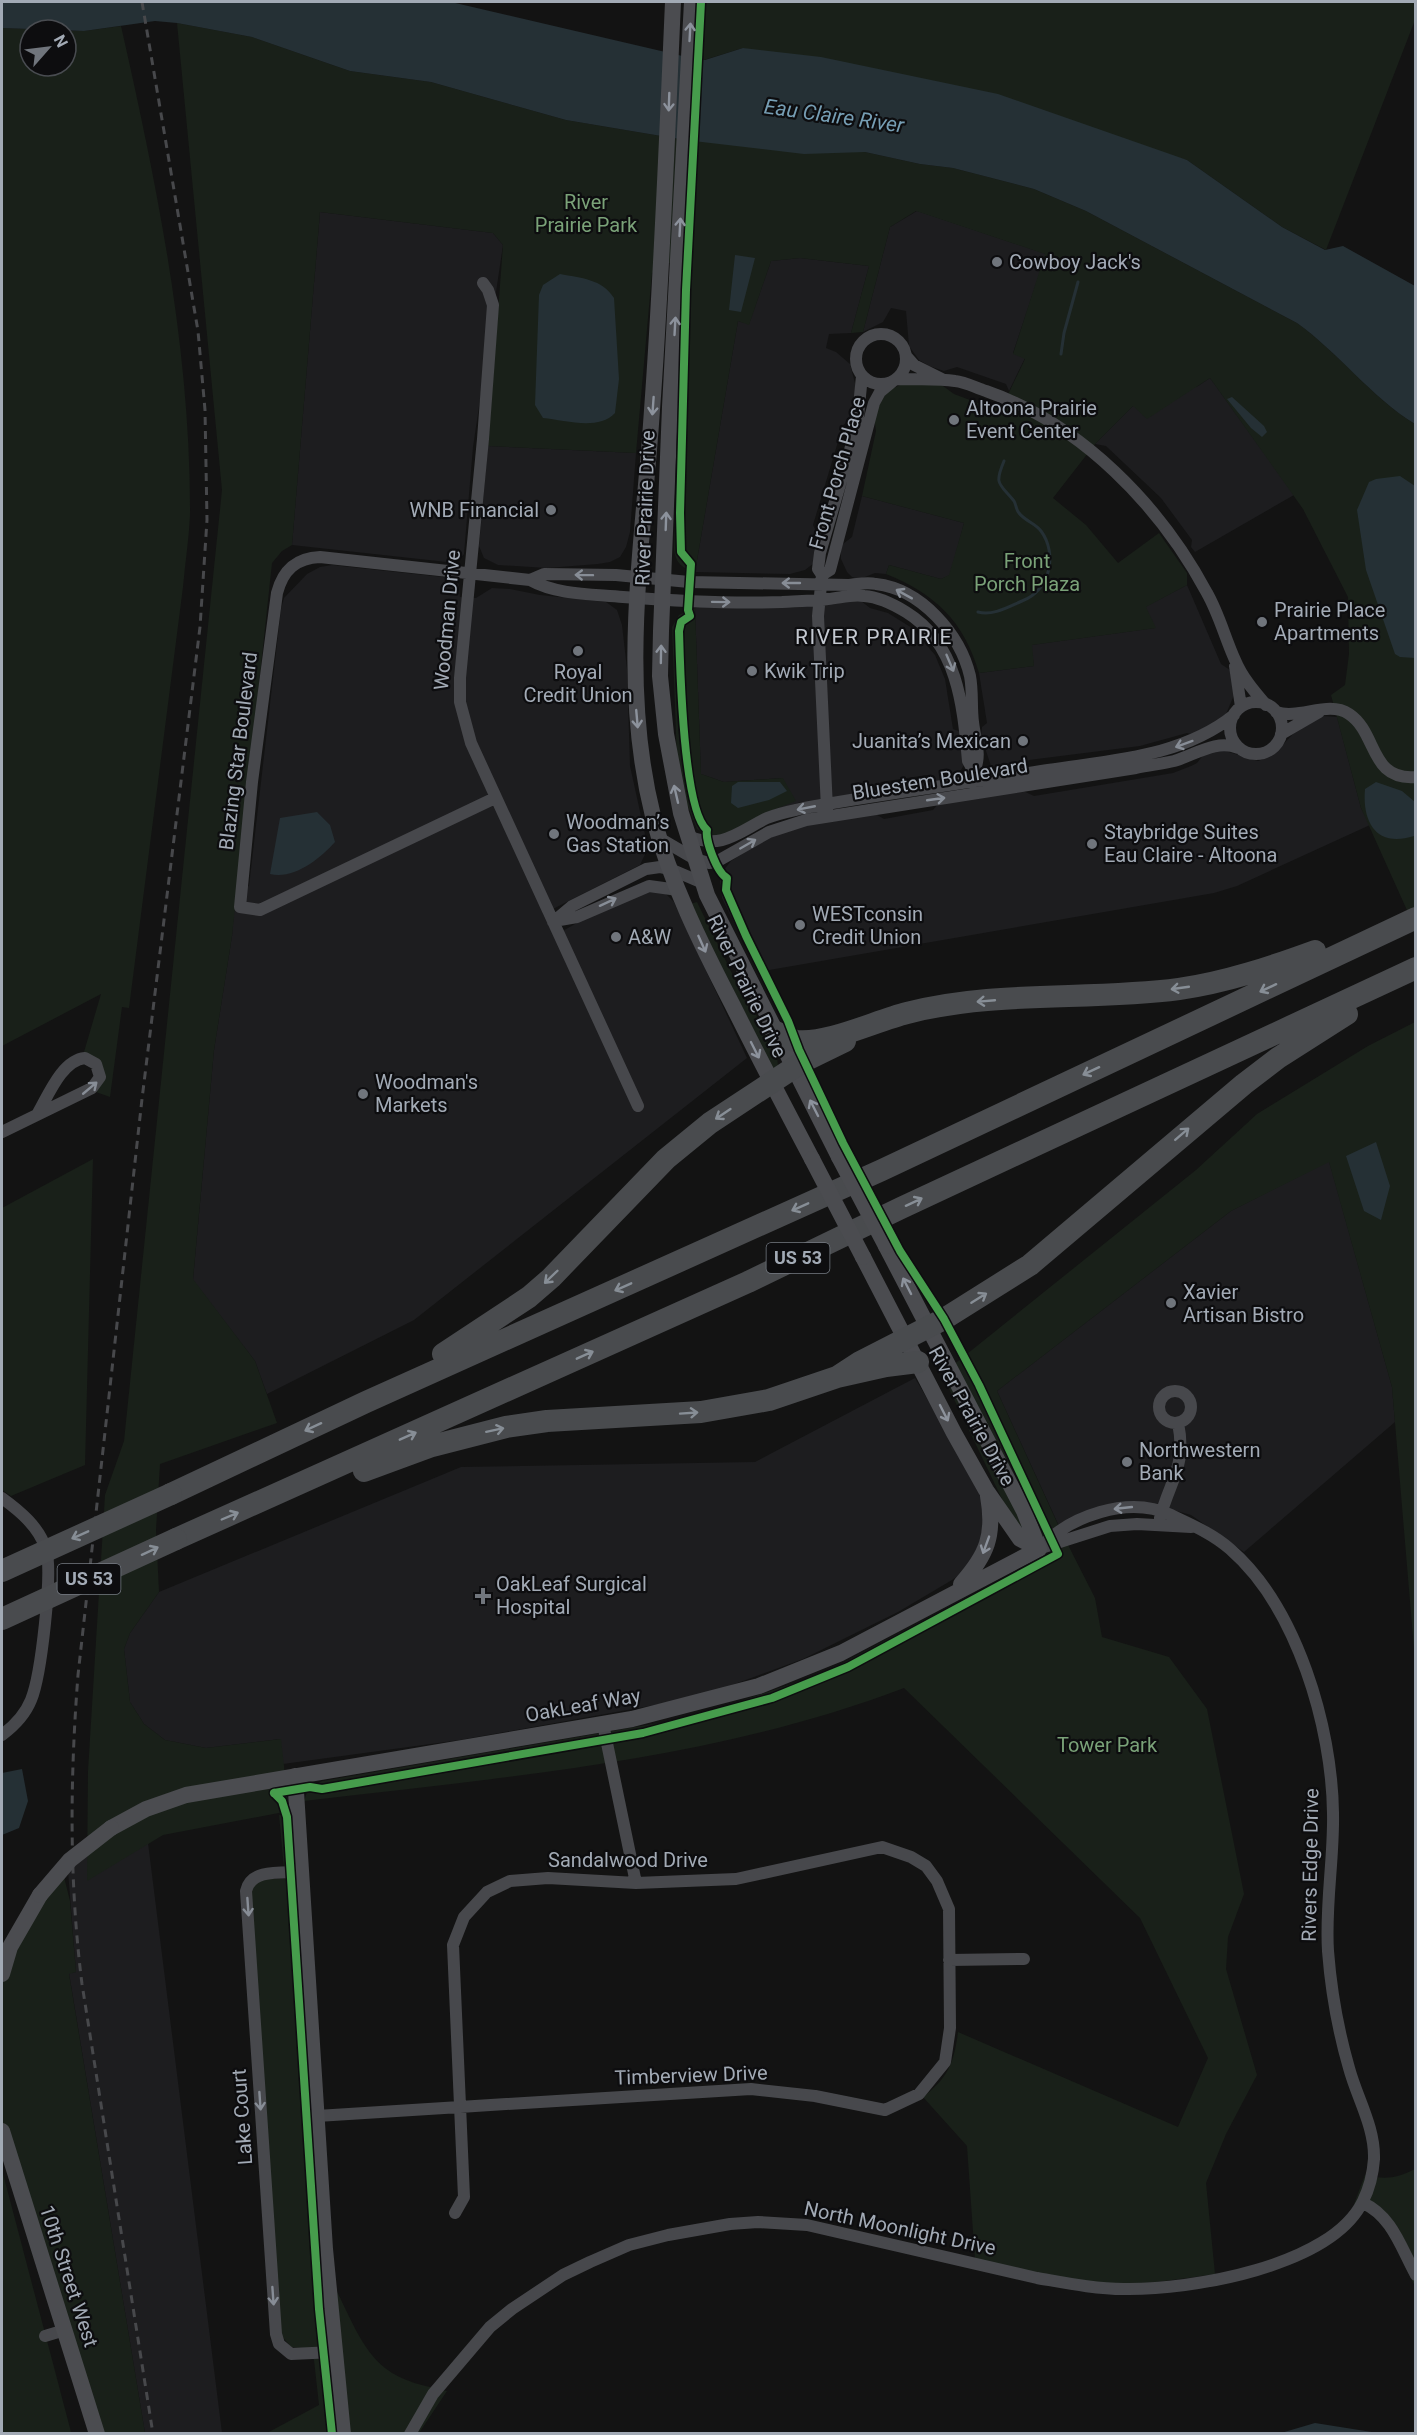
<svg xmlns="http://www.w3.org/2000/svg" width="1417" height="2435" font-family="Roboto,sans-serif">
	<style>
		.built { fill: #1d1d1f }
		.green { fill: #192019 }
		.water { fill: #253035 }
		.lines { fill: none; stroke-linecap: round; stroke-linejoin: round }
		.stream { stroke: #253035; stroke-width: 3 }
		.street { stroke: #47484c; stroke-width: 12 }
		.secondary { stroke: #4b4c50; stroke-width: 16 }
		.highway { stroke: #494b4e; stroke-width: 22 }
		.rail { stroke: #47484b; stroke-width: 3; stroke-dasharray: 8 6; stroke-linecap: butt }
		.secondary-bridge { stroke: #4b4c50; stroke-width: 16 }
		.highway-bridge { stroke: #494b4e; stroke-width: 22 }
		.cycleway-casing { stroke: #0d0d0f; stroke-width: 11 }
		.cycleway { stroke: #469c4c; stroke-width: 8 }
		.oneway { stroke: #8c929c }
		.oneway2 { stroke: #878d96 }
		.oneway3 { stroke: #878e96 }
		.poi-dot { fill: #70757c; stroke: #0d0d0f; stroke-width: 2 }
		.labels { text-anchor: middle; stroke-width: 4.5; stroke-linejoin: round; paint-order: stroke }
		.shield { fill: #0d0d0f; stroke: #757b83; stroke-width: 1.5 }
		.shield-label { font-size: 18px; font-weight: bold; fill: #a2aab5 }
		.park-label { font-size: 20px; fill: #7aa278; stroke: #0d0d0f }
		.poi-label { font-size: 20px; fill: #a2aab5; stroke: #0d0d0f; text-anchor: start }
		.street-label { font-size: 20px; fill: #a2aab5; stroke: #0d0d0f }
		.water-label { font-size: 21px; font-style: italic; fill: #769eb4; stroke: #0d0d0f }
		.neighbourhood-label { font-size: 21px; letter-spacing: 1.5px; fill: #c4c9d1; stroke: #0d0d0f }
	</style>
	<rect width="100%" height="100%" fill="#131313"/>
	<!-- built -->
	<path class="built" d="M917 211 1046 254 1013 353 1025 358 1009 391 1006 384 957 367 944 371 929 366 919 360 909 346 906 311 891 308 883 322 863 332 890 227Z
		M320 212 493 233 503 245 473 447 464 554 456 563 292 545Z
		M800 258 869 266 851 333 829 334 826 348 836 352 850 364 856 387 853 418 843 425 813 525 820 539 814 563 805 570 790 574 695 572 738 321 749 324 771 261Z
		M1210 378 1294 495 1195 552 1191 547 1192 540 1161 498 1106 446 1095 444 1134 405 1198 386Z
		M488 446 636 453 630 532 626 547 620 557 610 562 598 564 547 568 498 565 484 558 479 546Z
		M862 496 964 523 950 575 941 579 889 565 886 574 875 573 860 579 852 577 847 572 841 559V550L843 544 852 537Z
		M332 565 452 578 459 585 460 597 476 598 492 588 510 589 540 595 606 602 617 610 622 625 627 669 630 766 648 848 640 865 543 914 554 936 582 920 644 890 665 893 674 902 747 1058 414 1320 267 1394 255 1361 193 1280 214 1050 232 936 236 887 249 886 281 609 284 598 307 574 320 567Z
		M1187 585 1221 664 1230 670 1234 695 1226 714 1194 735 1187 733 1140 746 1029 760 1018 771 1003 772 991 766 981 736 982 727 987 723 979 673 1034 666 1031 645 1155 628 1145 607Z
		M857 600 861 601 870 608 888 613 912 628 935 655 945 679 953 729 961 732 964 765 961 770 938 782 931 780 927 775 881 782 871 792 801 802 768 812 783 778 724 782 701 774 695 608 704 606 794 608Z
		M1323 716 1337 717 1361 808 1370 825 1237 886 1214 893 758 972 722 898 720 880 723 871 731 861 760 842 795 827 872 812 884 819 933 810 939 803 1021 790 1034 796 1149 777 1173 773 1191 766 1197 763 1204 754 1222 750 1258 761 1272 756 1294 733Z
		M1329 1161 1392 1387 1395 1422 1244 1552 1191 1515 1155 1505 1059 1526 997 1391 1231 1211Z
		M915 1378 982 1492 986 1528 967 1570 952 1580 898 1612 803 1659 721 1689 666 1703 460 1740 283 1764 280 1739 206 1748 165 1740 144 1724 130 1702 124 1649 130 1633 159 1592 461 1467 755 1462Z
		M145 1819 222 2433H145L69 1973 76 1972 68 1871 82 1857Z"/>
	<!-- green -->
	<path class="green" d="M693 2H1415V20L1326 250 1282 227 1187 160 743 48 704 60 691 58Z
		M177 23 252 37 350 71 431 82 566 120 685 140 865 152 920 164 953 168 1034 189 1086 211 1297 323C1339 353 1371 397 1415 424V928L1361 808 1331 695 1345 685 1349 654 1348 597 1303 509 1210 378 1147 419 1133 406 1095 444 1053 498 1086 525 1118 563 1159 533 1187 573V585L1146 607 1156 628 1032 645 1034 666 979 673C964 621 935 594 886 574L889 565 941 579 949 575 964 523 862 496 876 431 874 415 887 391 900 385 931 383 943 386 954 394 991 408 1002 407 1025 359 1013 354 1045 254 916 211 890 227 863 332 851 333 869 266 800 258 771 261 749 325 738 321 695 572C682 569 675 562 674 549L687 253 652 273 636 453 488 446 503 245 493 233 320 212 292 545 282 551 272 563 232 936 214 1050 193 1279 255 1361 277 1423 160 1464 156 1530 159 1592 130 1633 124 1649 130 1702 144 1724 165 1740 206 1748 281 1739 289 1811 163 1835 87 1881 88 1771 105 1495 124 1441 222 490Z
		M121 26C157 185 191 351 190 515 189 539 185 563 183 587L129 1008 122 1007 110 1097 96 1092 103 1079 84 1052 101 994 2 1046V28L50 30H30V66H66V31H84Z
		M695 608 701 774 724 782 783 778 796 801 768 812 721 836H708L697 829 685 799 677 761 672 627 679 615Z
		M697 902 741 992 771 1038 777 1056 778 1066 773 1069 690 904Z
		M1415 1022V1661L1392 1387 1329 1162 1231 1211 997 1391 1060 1529 1025 1547 942 1374 1196 1170 1257 1114 1368 1046Z
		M93 1159 85 1465 11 1496 2 1490V1208Z
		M1067 1543 1095 1598 1102 1637 1169 1657 1207 1709 1244 1894 1228 1937 1226 1969 1257 2075 1226 2134 1206 2183 1215 2274C1182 2279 1148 2284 1115 2284 1073 2284 1016 2268 975 2260L967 2146 923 2097C948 2078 954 2063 958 2032L1178 2127 1208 2058 1140 1918 904 1688C712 1761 506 1777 304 1801L308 1789 322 1781 664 1722 737 1702 815 1676 841 1664Z
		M297 1813 335 2288C349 2314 361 2349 385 2368 402 2382 426 2386 447 2391L419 2433H267L319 2405 314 2360 310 2349 291 2347 281 2335 251 1892 255 1883 264 1879H285L279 1815Z
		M62 1869 70 1901 76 1972 69 1974 145 2433H94L2 2130V1976Z
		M1415 2169V2286C1404 2266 1391 2231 1374 2217 1368 2212 1360 2209 1354 2204L1365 2175C1385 2180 1398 2178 1415 2169Z
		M2 2170 70 2428 71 2433H2Z"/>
	<!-- water -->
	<path class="water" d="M2 2H451L691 58 705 60 743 48 821 57 998 94 1187 160 1282 227 1325 250 1343 246 1415 286V424C1371 397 1339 353 1297 323L1086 211 1034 189 953 168 920 164 865 152 804 154 685 140 566 120 431 82 350 71 252 37 177 23 155 21 84 31 2 28Z
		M735 255 755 258 741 312 729 310Z
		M560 274C581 278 602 279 614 298L619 379 615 413C598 431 565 420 543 418L535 405 539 295 543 285Z
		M1232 397 1264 426 1267 432 1262 437 1251 428 1227 399Z
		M1400 476 1415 486V658L1400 657 1395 654 1366 570 1357 510 1369 482 1376 479Z
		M738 782H780L787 791 769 800 738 808 731 803 732 786Z
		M1376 782 1402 791 1415 802 1414 836C1377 848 1362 823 1365 789Z
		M317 812 330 825 335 842C320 859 293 880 270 874L280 818Z
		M1376 1142 1390 1186 1381 1220 1364 1211 1346 1156Z
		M22 1769 28 1801 19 1828 2 1835V1773Z
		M1315 2423 1378 2433H1281Z"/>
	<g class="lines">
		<!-- stream -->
		<path class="stream" d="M1061 354 1064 333 1078 282
			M978 612C993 616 1008 607 1022 601 1050 591 1058 554 1041 531 1035 523 1025 521 1019 513 1016 510 1016 504 1014 501 999 483 994 485 1004 461"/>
		<!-- street -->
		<path class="street" d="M483 283 488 290 493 305 483 439 460 678V702L471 743 638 1106
			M856 359a25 25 0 1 1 50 0a25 25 0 1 1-50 0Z
			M906 356 914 365 942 379
			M896 379C915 380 936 378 955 381 966 382 976 388 986 391 1081 424 1160 505 1207 593 1219 614 1225 638 1235 660 1242 677 1254 691 1266 705
			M822 575 830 570 874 403 880 392 892 382
			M530 580 544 574 616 575 689 582 849 585C858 584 867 582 876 584 921 589 960 634 970 676 973 692 971 707 973 722 975 741 982 754 974 772
			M1235 666 1241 707
			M1230 728a26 26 0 1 1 52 0a26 26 0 1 1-52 0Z
			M1276 712C1299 720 1328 700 1349 714 1378 733 1369 781 1416 777
			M1281 734 1319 712
			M495 798 260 910 240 907 252 782 277 593C283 570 296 558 320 557L530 580C557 595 592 594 623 597 676 601 729 604 782 602 797 601 813 601 828 599 840 598 852 594 864 596 879 597 893 604 906 612 958 644 963 706 968 761L974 772 978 793
			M827 809 818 616 822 575 818 569 820 553 857 426 862 376
			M688 836C722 850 737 833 767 818 779 813 791 811 804 808 885 793 967 783 1048 770 1112 760 1182 757 1234 715
			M659 838 695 859 709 863 716 862 769 832 806 820 1136 768C1149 765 1162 764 1174 761 1195 755 1216 739 1238 748
			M554 921 577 917 649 886 678 890
			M553 922 572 906 646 869 660 867 670 869 703 883
			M2 1132 92 1088 100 1077 96 1064 85 1058C62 1060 48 1096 38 1113
			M1159 1407a16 16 0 1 1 32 0a16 16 0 1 1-32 0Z
			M2 1498C20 1511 39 1527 46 1549 53 1573 41 1676 31 1700 25 1715 14 1726 2 1735
			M1160 1518C1170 1480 1187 1466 1178 1423
			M1041 1548 1110 1526 1137 1524 1191 1527
			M603 1724 636 1883
			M301 1872C283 1873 251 1868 246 1891L276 2334 279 2344 291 2354 334 2352
			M949 1960 1024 1959
			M317 2116 460 2107 475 2106 751 2089 815 2096 885 2110 919 2094 945 2062 950 2028 949 1909 937 1881 926 1866 911 1857 882 1847 736 1879 636 1883 548 1878 510 1881 487 1892 464 1917 453 1945 464 2197 455 2213
			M1363 2203C1392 2216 1401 2248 1416 2275
			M45 2336 65 2330
			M410 2434 433 2394 490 2327 512 2309 563 2275 590 2262 629 2245 668 2235 730 2224 758 2222 807 2225 1037 2278C1066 2283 1095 2289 1124 2289 1190 2290 1331 2267 1363 2201 1369 2189 1373 2173 1374 2159 1375 2127 1357 2098 1349 2068 1338 2030 1331 1990 1328 1951 1325 1905 1334 1859 1333 1813 1332 1727 1297 1607 1230 1549 1213 1534 1192 1525 1171 1515 1128 1495 1069 1516 1039 1549"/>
		<!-- secondary -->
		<path class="secondary" d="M673 2C667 138 662 274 652 410 643 547 619 680 653 816 670 882 701 944 732 1004 758 1056 785 1108 812 1159
			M692 2 670 407 661 631 660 676 666 734 681 813 707 895 839 1157
			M886 1246 1024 1511 1039 1549
			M863 1257 954 1433 986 1490 1020 1539 1039 1549
			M961 1584C987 1555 995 1535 988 1496
			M295 1776 325 2249 343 2434
			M111 1828 146 1809 186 1795 632 1719 759 1686 841 1653 1039 1549
			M2 1974 10 1947 40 1895
			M2 2131 97 2434"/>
		<!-- highway -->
		<path class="highway" d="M776 1032C782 1036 789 1040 797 1041 829 1044 875 1021 907 1013 995 990 1089 1001 1179 989 1227 982 1271 967 1315 951
			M443 1354 529 1297 551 1278 666 1159 710 1123 804 1061 845 1041
			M837 1377 860 1362 944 1319 1030 1265 1244 1084 1278 1058 1347 1014
			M364 1471 432 1446 506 1427 547 1421 701 1412 769 1400 837 1377 886 1366 918 1362
			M171 1494 366 1402 882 1170 1416 918
			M176 1539 748 1282 901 1208 1416 968"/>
		<!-- rail -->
		<path class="rail" d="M142 2 198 331 205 410 207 520 200 627 142 1099 78 1675C70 1779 69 1881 82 1984L153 2434"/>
		<!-- secondary-bridge -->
		<path class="secondary-bridge" d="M839 1157 886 1246
			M812 1159 863 1257
			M40 1895 70 1860 111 1828"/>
		<!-- highway-bridge -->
		<path class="highway-bridge" d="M2 1571 171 1494
			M2 1619 176 1539"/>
		<!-- cycleway casing -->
		<g class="cycleway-casing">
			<path id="cycleway" d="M274 1793 310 1787 322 1789 643 1733 772 1698 848 1667 1058 1554 979 1385 944 1319 900 1251 843 1143 799 1050 788 1021 746 936 726 890 727 878C717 873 705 840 707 830 683 810 680 666 679 631L681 622 690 616 688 610 691 564 681 552 680 513 686 290 701 2
				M274 1793 282 1801 287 1817 319 2309 332 2434"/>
		</g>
		<!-- cycleway -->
		<use href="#cycleway" class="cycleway"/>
	</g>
	<!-- one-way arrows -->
	<defs><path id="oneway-shaft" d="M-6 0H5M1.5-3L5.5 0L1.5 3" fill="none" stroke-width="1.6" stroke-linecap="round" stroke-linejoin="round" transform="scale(1.5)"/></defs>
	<g class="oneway">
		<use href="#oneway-shaft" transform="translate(690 32) rotate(-87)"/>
		<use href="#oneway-shaft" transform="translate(669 102) rotate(92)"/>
		<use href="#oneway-shaft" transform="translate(680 227) rotate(-87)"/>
		<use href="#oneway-shaft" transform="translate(675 326) rotate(-87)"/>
		<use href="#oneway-shaft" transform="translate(653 406) rotate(94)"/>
		<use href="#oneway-shaft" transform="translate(666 521) rotate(-88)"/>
		<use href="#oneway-shaft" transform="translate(661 654) rotate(-89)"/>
		<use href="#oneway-shaft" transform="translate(637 719) rotate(85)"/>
		<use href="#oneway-shaft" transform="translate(676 794) rotate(-103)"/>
		<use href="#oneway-shaft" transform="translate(702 944) rotate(66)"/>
		<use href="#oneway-shaft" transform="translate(755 1050) rotate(63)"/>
		<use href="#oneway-shaft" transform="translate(814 1108) rotate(-117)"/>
		<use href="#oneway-shaft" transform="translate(907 1286) rotate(-117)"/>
		<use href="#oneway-shaft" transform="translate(944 1413) rotate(63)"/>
		<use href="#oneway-shaft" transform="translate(986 1545) rotate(110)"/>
	</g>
	<g class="oneway2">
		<use href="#oneway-shaft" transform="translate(584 575) rotate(-179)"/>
		<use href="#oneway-shaft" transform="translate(791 583) rotate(180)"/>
		<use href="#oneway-shaft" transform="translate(904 594) rotate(-151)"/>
		<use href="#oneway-shaft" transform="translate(721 602) rotate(1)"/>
		<use href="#oneway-shaft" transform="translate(950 663) rotate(67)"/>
		<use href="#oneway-shaft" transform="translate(1184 744) rotate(160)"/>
		<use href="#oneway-shaft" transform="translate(936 799) rotate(-8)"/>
		<use href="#oneway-shaft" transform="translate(806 808) rotate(169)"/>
		<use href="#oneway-shaft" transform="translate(748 844) rotate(-30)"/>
		<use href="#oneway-shaft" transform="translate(608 902) rotate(-25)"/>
		<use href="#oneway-shaft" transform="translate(90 1088) rotate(-40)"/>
		<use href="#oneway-shaft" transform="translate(1123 1508) rotate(174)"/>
		<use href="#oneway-shaft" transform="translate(248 1907) rotate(86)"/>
		<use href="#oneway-shaft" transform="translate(260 2101) rotate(86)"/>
		<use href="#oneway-shaft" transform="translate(273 2296) rotate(86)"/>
	</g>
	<g class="oneway3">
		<use href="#oneway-shaft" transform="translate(1180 988) rotate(172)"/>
		<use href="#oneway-shaft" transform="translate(1268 988) rotate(155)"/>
		<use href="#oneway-shaft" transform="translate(986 1001) rotate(175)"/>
		<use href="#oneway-shaft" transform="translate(1091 1071) rotate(155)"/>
		<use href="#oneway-shaft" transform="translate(723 1114) rotate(146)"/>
		<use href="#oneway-shaft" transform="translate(1182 1134) rotate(-41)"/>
		<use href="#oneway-shaft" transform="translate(914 1202) rotate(-25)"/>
		<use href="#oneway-shaft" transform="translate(800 1207) rotate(156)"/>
		<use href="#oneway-shaft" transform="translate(551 1277) rotate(136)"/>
		<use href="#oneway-shaft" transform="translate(623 1287) rotate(156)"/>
		<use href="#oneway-shaft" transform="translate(979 1298) rotate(-32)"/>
		<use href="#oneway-shaft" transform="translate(585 1355) rotate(-24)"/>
		<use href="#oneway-shaft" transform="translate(689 1413) rotate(-4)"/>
		<use href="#oneway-shaft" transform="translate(313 1427) rotate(155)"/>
		<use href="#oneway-shaft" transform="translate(495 1430) rotate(-12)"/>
		<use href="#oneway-shaft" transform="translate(408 1436) rotate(-24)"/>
		<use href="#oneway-shaft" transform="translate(230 1516) rotate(-23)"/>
		<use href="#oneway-shaft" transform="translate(80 1535) rotate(156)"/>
		<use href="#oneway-shaft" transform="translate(150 1551) rotate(-25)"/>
	</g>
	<!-- markers -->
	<g class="poi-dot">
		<circle cx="997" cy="262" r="6"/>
		<circle cx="954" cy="420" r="6"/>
		<circle cx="551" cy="510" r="6"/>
		<circle cx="1262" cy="622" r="6"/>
		<circle cx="578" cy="651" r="6"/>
		<circle cx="752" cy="671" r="6"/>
		<circle cx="1023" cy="741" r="6"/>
		<circle cx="554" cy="834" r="6"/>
		<circle cx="1092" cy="844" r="6"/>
		<circle cx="800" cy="925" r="6"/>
		<circle cx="616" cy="937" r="6"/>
		<circle cx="363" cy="1094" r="6"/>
		<circle cx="1171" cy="1303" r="6"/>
		<circle cx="1127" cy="1462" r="6"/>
		<path d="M480 1587h6v6h6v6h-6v6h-6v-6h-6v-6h6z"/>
	</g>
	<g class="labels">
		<!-- shield labels -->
		<g class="shield">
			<rect x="766.5" y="1243" width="63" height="30" rx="4.5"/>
			<rect x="57.5" y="1564" width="63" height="30" rx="4.5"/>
		</g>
		<g class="shield-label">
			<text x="798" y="1264">US 53</text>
			<text x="89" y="1585">US 53</text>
		</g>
		<!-- park labels -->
		<g class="park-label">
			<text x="586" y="209">River<tspan x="586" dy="23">Prairie Park</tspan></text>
			<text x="1027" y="568">Front<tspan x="1027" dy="23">Porch Plaza</tspan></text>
			<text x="1107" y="1752">Tower Park</text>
		</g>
		<!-- poi labels -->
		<g class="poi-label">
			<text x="1009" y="269">Cowboy Jack's</text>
			<text x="966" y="415">Altoona Prairie<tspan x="966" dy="23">Event Center</tspan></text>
			<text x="539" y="517" text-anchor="end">WNB Financial</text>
			<text x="1274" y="617">Prairie Place<tspan x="1274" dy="23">Apartments</tspan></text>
			<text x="764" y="678">Kwik Trip</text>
			<text x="578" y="679" text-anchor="middle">Royal<tspan x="578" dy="23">Credit Union</tspan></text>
			<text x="1011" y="748" text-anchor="end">Juanita’s Mexican</text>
			<text x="566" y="829">Woodman’s<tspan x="566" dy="23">Gas Station</tspan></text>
			<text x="1104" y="839">Staybridge Suites<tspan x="1104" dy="23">Eau Claire - Altoona</tspan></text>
			<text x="812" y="921">WESTconsin<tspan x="812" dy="23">Credit Union</tspan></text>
			<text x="628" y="944">A&amp;W</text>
			<text x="375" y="1089">Woodman's<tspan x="375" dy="23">Markets</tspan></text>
			<text x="1183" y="1299">Xavier<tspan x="1183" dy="23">Artisan Bistro</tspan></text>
			<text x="1139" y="1457">Northwestern<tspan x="1139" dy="23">Bank</tspan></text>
			<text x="496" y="1591">OakLeaf Surgical<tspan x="496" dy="23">Hospital</tspan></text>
		</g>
		<!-- street labels -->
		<g class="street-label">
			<text transform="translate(837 473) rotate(-74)" y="7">Front Porch Place</text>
			<text transform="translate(645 508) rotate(-88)" y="7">River Prairie Drive</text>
			<text transform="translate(447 620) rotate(-85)" y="7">Woodman Drive</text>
			<text transform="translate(238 751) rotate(-83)" y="7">Blazing Star Boulevard</text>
			<text transform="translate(940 779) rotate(-9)" y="7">Bluestem Boulevard</text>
			<text transform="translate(747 986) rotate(64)" y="7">River Prairie Drive</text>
			<text transform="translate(972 1416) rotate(61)" y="7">River Prairie Drive</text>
			<text transform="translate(583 1705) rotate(-10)" y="7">OakLeaf Way</text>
			<text x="628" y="1867">Sandalwood Drive</text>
			<text transform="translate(1310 1865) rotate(-89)" y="7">Rivers Edge Drive</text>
			<text transform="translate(691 2075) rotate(-2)" y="7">Timberview Drive</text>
			<text transform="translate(242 2117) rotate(-94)" y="7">Lake Court</text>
			<text transform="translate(900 2228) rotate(12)" y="7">North Moonlight Drive</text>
			<text transform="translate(69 2276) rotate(72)" y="7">10th Street West</text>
		</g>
		<!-- water labels -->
		<g class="water-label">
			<text transform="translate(834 116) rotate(8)" y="7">Eau Claire River</text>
		</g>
		<!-- neighbourhood labels -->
		<g class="neighbourhood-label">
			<text x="874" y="644">RIVER PRAIRIE</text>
		</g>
	</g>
	<!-- border -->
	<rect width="1417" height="2435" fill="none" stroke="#a2aab5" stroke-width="6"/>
	<!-- north arrow -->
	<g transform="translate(48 48) rotate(62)"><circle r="28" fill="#0d0d0f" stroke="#494c51" stroke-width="1.5"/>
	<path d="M0-4.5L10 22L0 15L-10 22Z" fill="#70757c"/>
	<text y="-9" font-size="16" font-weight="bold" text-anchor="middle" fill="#a2aab5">N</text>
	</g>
</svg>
